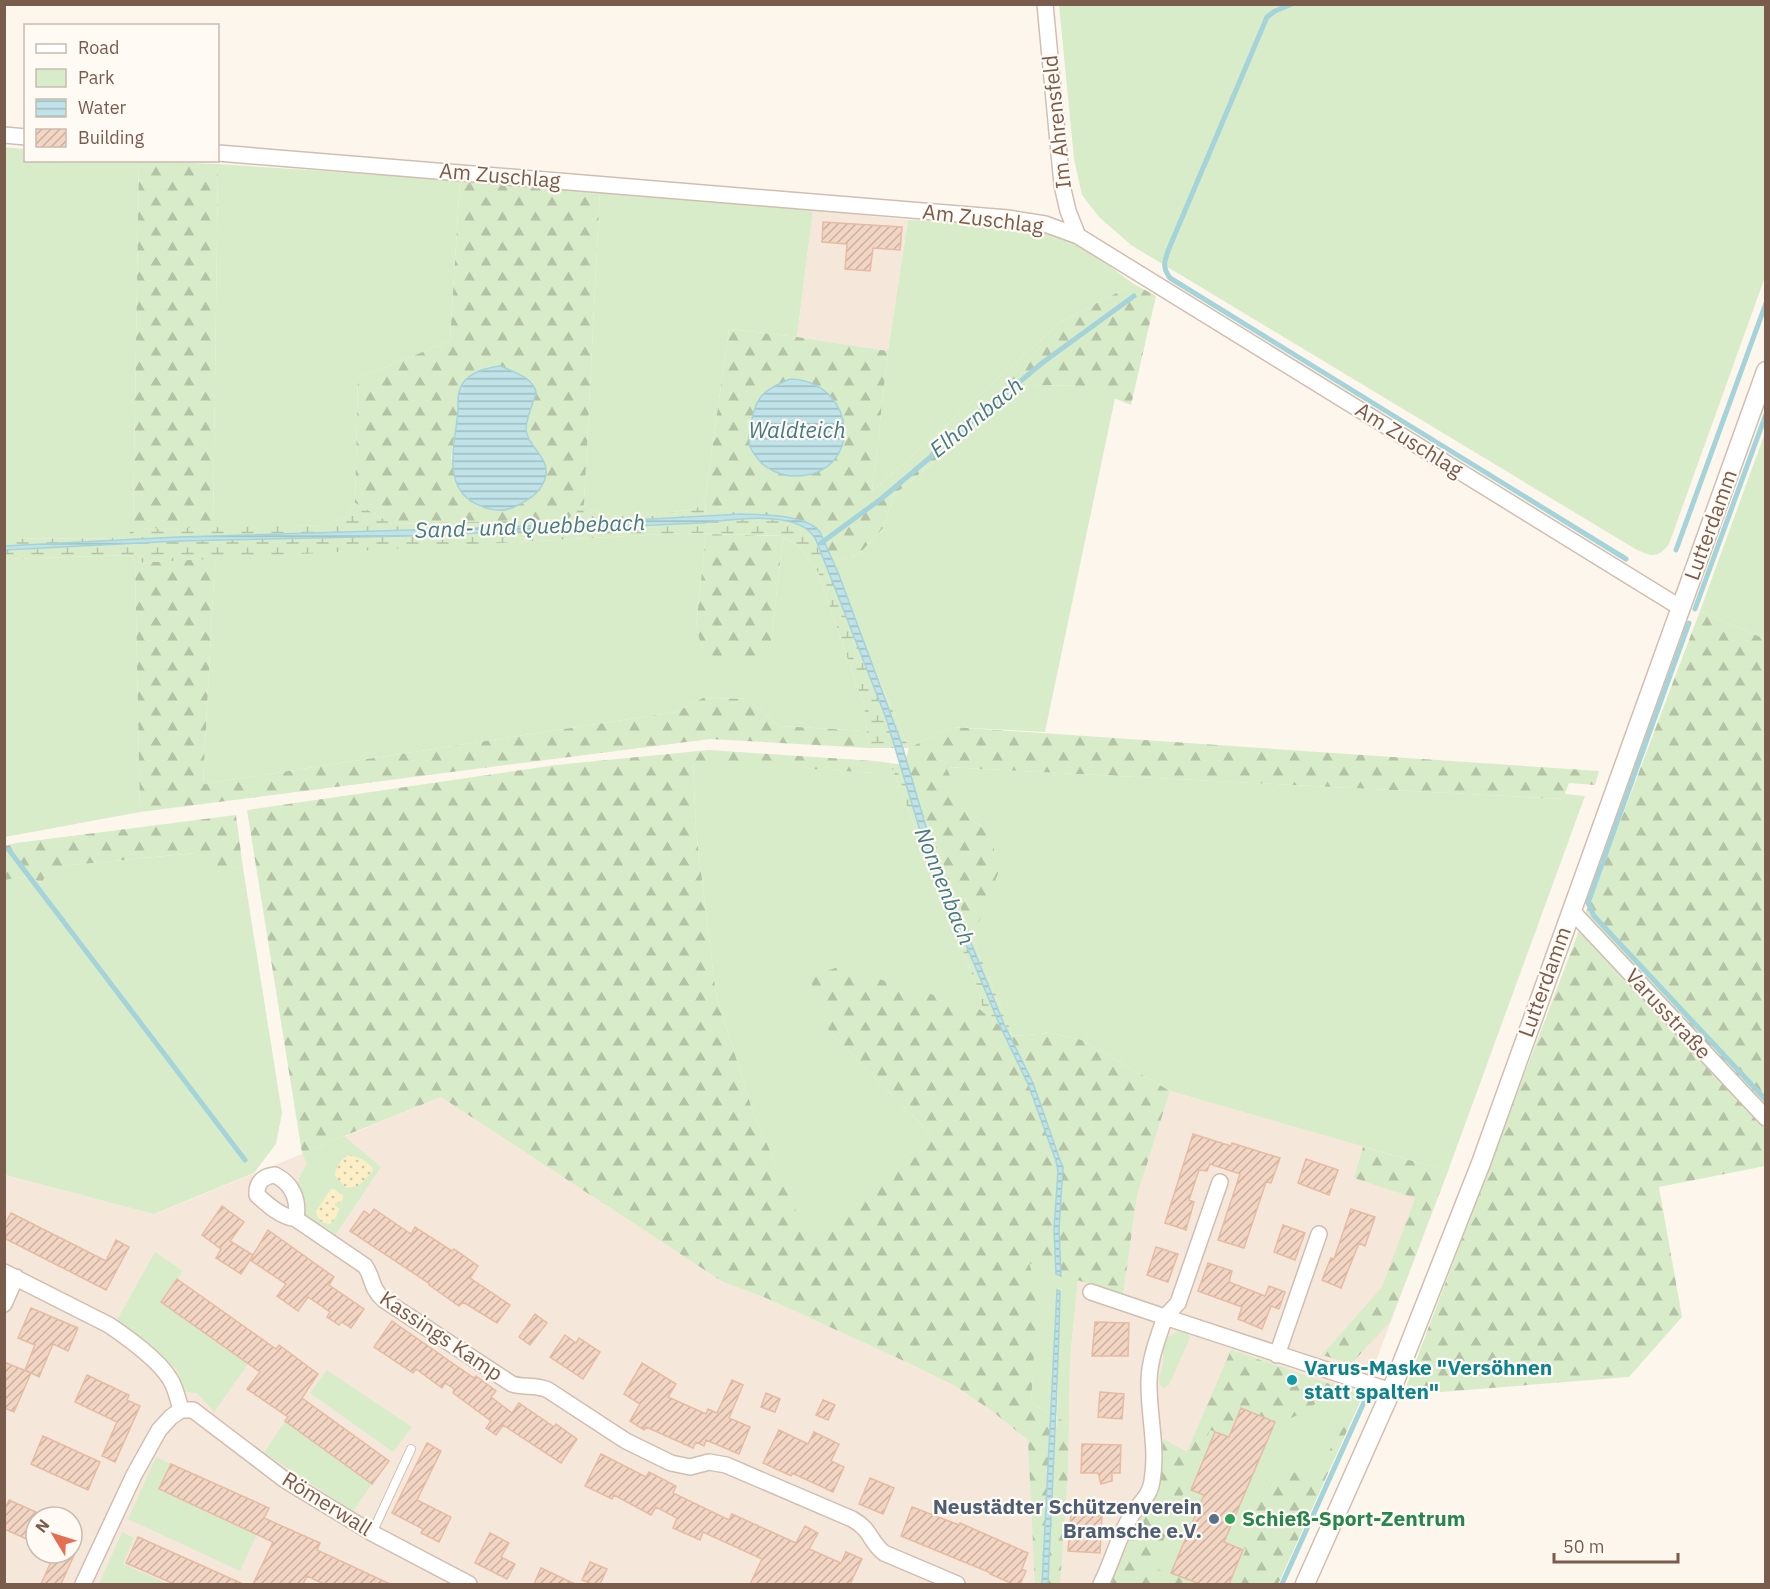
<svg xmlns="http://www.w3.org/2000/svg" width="1770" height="1589" font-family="'IBM Plex Sans',sans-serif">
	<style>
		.residential { fill: #f5e8da; fill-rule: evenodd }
		.green { fill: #d8ecc9 }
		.forest { fill: url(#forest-firs); fill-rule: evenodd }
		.wetland { fill: url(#wetland-marsh) }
		.sand { fill: url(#sand-dots) }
		.water { fill: url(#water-rules); stroke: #a5d3da; stroke-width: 1.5 }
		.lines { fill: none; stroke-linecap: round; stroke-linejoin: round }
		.stream { stroke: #a5d3da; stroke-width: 5 }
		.building { fill: url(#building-hatch); stroke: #e6bba3; stroke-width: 1.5 }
		.service-casing { stroke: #d1beb0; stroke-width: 10 }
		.minor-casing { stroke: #d1beb0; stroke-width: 18 }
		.tertiary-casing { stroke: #d1beb0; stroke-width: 21 }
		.service { stroke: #fff; stroke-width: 8 }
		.minor { stroke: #fff; stroke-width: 15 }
		.tertiary { stroke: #fff; stroke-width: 18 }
		.culture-dot { fill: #0f9aa8; stroke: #fffaf3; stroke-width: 2 }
		.service-dot { fill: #5c6f8a; stroke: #fffaf3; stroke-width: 2 }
		.leisure-dot { fill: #2e9e5b; stroke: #fffaf3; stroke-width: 2 }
		.labels { text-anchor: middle; stroke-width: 4.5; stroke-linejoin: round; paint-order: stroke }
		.street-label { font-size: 21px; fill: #7a5c4d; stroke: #fffaf3 }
		.culture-label { font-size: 21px; font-weight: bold; fill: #0d838f; stroke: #fffaf3; text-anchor: start }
		.service-label { font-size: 21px; font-weight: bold; fill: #4e5e75; stroke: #fffaf3; text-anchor: end }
		.leisure-label { font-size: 21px; font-weight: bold; fill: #27864d; stroke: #fffaf3; text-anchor: start }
		.water-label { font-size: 22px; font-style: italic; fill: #437c86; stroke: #fffaf3 }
	</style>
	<defs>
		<pattern id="forest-firs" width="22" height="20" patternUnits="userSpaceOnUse" patternTransform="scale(1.5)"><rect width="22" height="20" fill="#d8ecc9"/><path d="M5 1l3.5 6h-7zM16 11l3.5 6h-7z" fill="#b4c2a5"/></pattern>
		<pattern id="wetland-marsh" width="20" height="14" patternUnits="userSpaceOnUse" patternTransform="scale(1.5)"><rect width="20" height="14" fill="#d8ecc9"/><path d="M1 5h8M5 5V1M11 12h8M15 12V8" fill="none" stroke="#b4c2a5"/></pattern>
		<pattern id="sand-dots" width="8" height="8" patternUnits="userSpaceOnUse" patternTransform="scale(1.5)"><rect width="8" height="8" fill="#fcefc7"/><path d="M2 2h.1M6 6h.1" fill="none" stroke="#d1c5a4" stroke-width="1.8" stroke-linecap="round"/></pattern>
		<pattern id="water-rules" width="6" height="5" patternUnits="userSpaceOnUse" patternTransform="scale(1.5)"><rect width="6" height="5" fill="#bfe3e8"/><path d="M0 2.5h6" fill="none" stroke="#a0bbbe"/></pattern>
		<pattern id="building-hatch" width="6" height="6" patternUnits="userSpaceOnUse" patternTransform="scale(1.5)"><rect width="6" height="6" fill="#f3d5c3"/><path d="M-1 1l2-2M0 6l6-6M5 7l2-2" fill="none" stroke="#cab0a1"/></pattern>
	</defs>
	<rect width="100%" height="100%" fill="#fdf6ec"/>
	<!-- residential -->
	<path class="residential" d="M813 210 908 220 888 351 797 337Z
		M1170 1091 1448 1171 1363 1395 1278 1584H5L4 1175 155 1214 441 1097 723 1282 766 1298 904 1361 955 1386 992 1411 1068 1471 1070 1359 1078 1280 1123 1296 1137 1196ZM36 1517H72V1553H36Z"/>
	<!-- green -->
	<path class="green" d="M1059 5H1765V277L1669 544C1658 558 1653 557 1637 550L1131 245 1099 217 1082 195 1074 159Z
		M4 147 25 149 26 160 139 161 133 529 124 538 5 539Z
		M218 164 460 180 450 341 358 378 355 503 349 515 327 525 213 528Z
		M600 190 805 207 813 210 797 337 729 329 705 499 696 509C664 512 609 525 584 505Z
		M908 220C956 222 1036 220 1077 243 1097 255 1115 271 1134 284L1062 321 872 492 888 351Z
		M1027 385 1083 386 1115 398 1045 732 952 727 909 748 829 565 860 553 883 528 894 495Z
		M1765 433V639L1700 611Z
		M684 533 706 534 696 627 702 646 713 656 770 652 783 536 801 548 818 572 864 706 867 731 779 726 747 699 703 698 676 712 203 784 215 558Z
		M132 555 135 563 140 812 5 837 4 559Z
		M693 760 872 773 875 761 890 763 980 995 983 1012 978 1008 829 1031 930 1133 811 1246 753 1112 716 994 696 831Z
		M945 767 1563 799 1565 794 1585 796 1448 1171 1170 1091 1082 1040 1051 1033 1013 1036 970 932 979 921 990 833 968 816Z
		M196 853 220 869 243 868 282 1113 276 1144 254 1173 154 1214 5 1175 4 880 22 877 41 882 50 867Z
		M344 1136 381 1167 332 1240 303 1221C298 1195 291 1188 307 1164L302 1153Z
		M155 1252 183 1271 161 1302 248 1364 214 1412 197 1393 186 1392 176 1369 117 1320Z
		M1028 1262 1055 1272 1058 1275 1061 1274 1078 1280 1070 1359 1069 1425 1057 1417 1060 1290H1057L1051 1414 1031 1403 1037 1290Z
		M1177 1331 1187 1333 1190 1338 1169 1385 1164 1388 1160 1385 1159 1379 1163 1363V1344L1168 1337Z
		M1231 1350 1363 1395 1278 1584H1111L1137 1523 1152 1504 1159 1480 1163 1439 1187 1452Z
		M327 1370 412 1427 393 1452 310 1393Z
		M285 1421 372 1484 353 1511 264 1453Z
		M156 1457 171 1464 159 1490 257 1534 240 1571 128 1519Z
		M122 1532 134 1538 123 1564 169 1584H99Z"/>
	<!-- forest -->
	<path class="forest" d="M139 161 218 164 213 528 133 529Z
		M460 180 600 190 584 505 568 519 392 524 355 503 358 378 450 341ZM500 366 532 382C540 403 526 410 526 429 527 438 535 447 540 454L451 459 458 410Z
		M1134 284 1156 296 1131 405 1083 386 1026 385 894 495 883 528 860 553 829 565 813 530 706 517 705 499 729 329 797 337 888 351 872 492 1062 321Z
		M706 534 783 536 770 652 765 659 748 664 713 656 702 647 696 628Z
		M215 558 203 784 676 712 703 698 747 699 779 726 867 731 869 748 710 739 140 812 135 563Z
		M1700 611 1765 639V1166L1659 1187 1682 1317 1629 1377 1403 1395Z
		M952 727 1599 771 1595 785 1569 783 1563 799 946 767 968 816 990 833 999 871 979 921 970 932 904 765 909 748Z
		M709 750 875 761 873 773 693 761 696 831 716 994 753 1112 811 1245 930 1133 829 1031 809 977 838 967 978 1008 1013 1036 1051 1033 1082 1040 1170 1091 1137 1196 1123 1296 1029 1263 1038 1290 1031 1403 1051 1414 1042 1584H1035L1028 1440 992 1411 955 1386 904 1361 766 1298 723 1282 441 1097 302 1153 247 810 556 765Z
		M236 815 243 868 220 870 195 853 51 867 42 882 22 877 5 880V846L16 843Z
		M1363 1147 1448 1171 1390 1322 1351 1364 1322 1355 1382 1287 1415 1198 1354 1178Z
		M1231 1350 1336 1386C1324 1399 1295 1421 1276 1422 1266 1422 1251 1413 1241 1408L1229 1437 1210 1430 1152 1567 1195 1584H1111L1137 1523 1152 1504 1159 1480 1163 1439 1187 1452Z
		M1356 1393 1363 1395 1278 1584H1231L1246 1549 1240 1546 1267 1478 1322 1467Z
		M1057 1417 1069 1425 1068 1471 1060 1584H1048L1051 1489Z"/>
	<!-- wetland -->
	<path class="wetland" d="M705 499 706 517 795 519 813 530 909 748H869L864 706 818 572 801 548 783 536 684 533 135 563 132 555 5 559 4 539 124 538 133 529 327 525 349 515 355 503 392 524 568 519 584 505C609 525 664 512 696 509Z
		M890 763 904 765 970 932 1013 1036 983 1012 980 995Z"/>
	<!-- sand -->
	<path class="sand" d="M349 1155 362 1159 372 1167 373 1171 358 1186 346 1188 335 1176C335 1168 341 1159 349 1155Z
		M331 1189H334L344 1196 341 1202 335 1203V1205L339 1209 336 1217 330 1224C322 1224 317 1219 316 1211Z"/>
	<!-- water -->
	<path class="water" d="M500 366C512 371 535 378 536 393 533 404 526 418 526 429 527 447 552 458 545 479 540 493 529 500 516 506 505 512 492 511 481 506 439 491 456 442 458 409 458 399 457 392 463 383 472 371 486 368 500 366Z
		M790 379C858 381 865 477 794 476 782 476 765 469 758 459 756 456 752 451 750 447 747 437 753 407 760 398 766 389 780 383 790 379Z
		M741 514C762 515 806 514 820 532L839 575 901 742 932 847 1004 1024 1033 1083 1060 1160 1063 1167 1059 1229 1061 1276 1056 1274 1054 1229 1058 1171 1056 1161 1028 1084 1001 1028 925 847 886 718 816 540C801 508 730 520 701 523L408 536 179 541 4 550 5 546 178 537 508 527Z
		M1057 1290 1060 1291C1058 1389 1052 1486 1048 1584H1042Z"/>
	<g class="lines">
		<!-- stream -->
		<path class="stream" d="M1292 4 1275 11 1267 17 1170 246C1165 259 1161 266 1170 278L1626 559
			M821 543 881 499 1042 363 1134 296
			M1676 550 1766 303
			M1695 609 1766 414
			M1689 623 1588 903 1594 916 1766 1100
			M9 850 245 1160
			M1282 1584 1365 1400"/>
	</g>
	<!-- building -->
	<path class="building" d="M823 222 902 227 900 250 873 248 870 271 845 269 847 244 822 242Z
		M1193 1134 1231 1146 1232 1143 1280 1158 1271 1183 1266 1182 1244 1248 1218 1240 1240 1174 1210 1164 1207 1171 1199 1170 1189 1200 1194 1202 1186 1230 1165 1223Z
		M1306 1159 1338 1170 1329 1195 1298 1183Z
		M222 1206 244 1222 230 1241 253 1255 241 1274 216 1258 221 1249 202 1235Z
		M374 1209 411 1234 415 1227 452 1251 454 1249 478 1266 470 1278 510 1305 497 1323 463 1302 459 1306 429 1285 430 1284 350 1231 364 1211 370 1215Z
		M1351 1209 1375 1217 1365 1246 1359 1243 1341 1288 1322 1280 1331 1258 1334 1259Z
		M11 1213 106 1261 116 1240 129 1247 106 1290 4 1238V1226Z
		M1283 1225 1305 1233 1295 1260 1274 1252Z
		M268 1230 334 1277 329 1285 364 1309 351 1328 342 1322 339 1325 327 1317 330 1312 308 1297 298 1311 277 1296 286 1284 250 1260Z
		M1156 1247 1178 1254 1168 1282 1147 1275Z
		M1208 1263 1232 1271 1229 1282 1265 1296 1269 1286 1285 1292 1279 1309 1271 1306 1262 1329 1238 1319 1242 1307 1198 1291Z
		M177 1279 276 1349 279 1345 318 1374 302 1398 389 1461 372 1484 285 1421 288 1417 247 1389 260 1372 161 1302Z
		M31 1308 78 1328 68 1351 53 1344 39 1377 25 1370 35 1345 18 1338Z
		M535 1314 547 1323 530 1345 519 1337Z
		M392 1321 474 1378 476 1376 496 1391 491 1397 512 1413 519 1403 554 1427 556 1424 577 1439 561 1463 503 1425 496 1435 486 1428 491 1421 453 1393 454 1389 445 1383 442 1388 416 1369 413 1373 374 1347Z
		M1095 1322 1129 1323 1128 1356H1092Z
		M565 1335 576 1343 579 1338 600 1352 583 1379 550 1357Z
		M4 1362 31 1373 14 1412 4 1408Z
		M642 1363 676 1384 668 1397 706 1414 708 1409 717 1413 732 1380 743 1385 729 1418 750 1427 739 1454 706 1440 704 1446 696 1442 693 1448 646 1427 644 1430 630 1421 640 1404 624 1394Z
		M87 1375 129 1395 127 1400 140 1406 115 1462 102 1456 117 1422 75 1402Z
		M1100 1392 1124 1394 1122 1419 1098 1417Z
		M766 1393 780 1399 775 1412 761 1407Z
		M823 1400 835 1405 828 1420 816 1415Z
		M1241 1408 1275 1422 1224 1542 1243 1550 1229 1584H1200L1171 1573 1204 1495 1191 1490 1215 1432 1229 1437Z
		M779 1430 808 1444 814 1432 839 1444 831 1461 844 1467 833 1492 792 1473 791 1476 763 1463Z
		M43 1436 100 1462 88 1490 31 1464Z
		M427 1443 441 1451 417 1500 451 1517 439 1542 421 1533 423 1529 392 1513Z
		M1082 1444 1121 1445 1120 1473H1112V1481L1101 1484 1098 1473H1081Z
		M601 1454 646 1477 649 1472 676 1486 673 1493 729 1520 732 1514 796 1543 805 1526 818 1533 809 1549 841 1563 846 1552 862 1559 850 1584H750L762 1559 703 1532 700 1540 673 1528 677 1518 656 1507 651 1515 614 1495 612 1499 585 1486Z
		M171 1464 269 1508 264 1518 320 1543 317 1550 390 1584H324L307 1576 303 1584H253L273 1542 159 1489Z
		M870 1478 894 1488 883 1514 859 1504Z
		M9 1500 47 1517H36V1543L4 1529V1503L7 1505Z
		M912 1507 959 1525 960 1523 1028 1553 1022 1569 1026 1571 1020 1584H1013L990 1574 991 1573 901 1536Z
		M1071 1514 1102 1516 1100 1553 1068 1551Z
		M490 1533 509 1543 501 1557 515 1564 507 1579 475 1563Z
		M138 1537 243 1584H174L126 1563Z
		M55 1553H75L61 1584H41Z
		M590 1562 607 1569 600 1584H592L582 1580Z
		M541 1568 575 1584H534Z"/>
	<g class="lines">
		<!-- service casing -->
		<g class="service-casing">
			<path id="service" d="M372 1533 411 1449"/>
		</g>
		<!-- minor casing -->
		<g class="minor-casing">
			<path id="minor" d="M1045 4 1062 185 1068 211 1078 236
				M4 135 26 137
				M218 153 1008 218 1045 224 1078 236 1681 608
				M1571 910 1766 1118
				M275 1175C293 1184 299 1200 296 1219 280 1216 269 1206 257 1195 256 1183 263 1176 275 1175Z
				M1220 1182 1178 1303 1165 1317 1391 1391
				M296 1219 365 1266C374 1279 370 1288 384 1300L512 1384C524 1388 536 1384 548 1390L626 1441 671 1463 690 1467 709 1462 726 1465 852 1519C872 1530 869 1541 884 1553L957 1584
				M4 1272 109 1325C128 1338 158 1359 170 1379 176 1388 178 1400 181 1410
				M1091 1292 1165 1317C1158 1338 1150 1357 1149 1380 1148 1413 1158 1448 1152 1481 1150 1497 1138 1504 1131 1516 1118 1537 1112 1563 1101 1584
				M4 1304 16 1277
				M1277 1355 1319 1234
				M83 1584 134 1475 159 1430 171 1417 181 1410H193L285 1480 372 1533 469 1584"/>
		</g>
		<!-- tertiary casing -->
		<g class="tertiary-casing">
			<path id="tertiary" d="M1305 1584 1391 1391 1481 1163 1766 371"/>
		</g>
		<!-- service -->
		<use href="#service" class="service"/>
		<!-- minor -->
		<use href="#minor" class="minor"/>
		<!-- tertiary -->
		<use href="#tertiary" class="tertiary"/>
	</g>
	<!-- markers -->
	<circle class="culture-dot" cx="1292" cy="1380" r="6"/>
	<circle class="service-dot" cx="1214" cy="1519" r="6"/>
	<circle class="leisure-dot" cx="1230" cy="1519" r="6"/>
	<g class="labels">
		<!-- street labels -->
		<g class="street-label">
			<text transform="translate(1057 122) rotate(-96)" y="7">Im Ahrensfeld</text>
			<text transform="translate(500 176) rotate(5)" y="7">Am Zuschlag</text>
			<text transform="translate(983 219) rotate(7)" y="7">Am Zuschlag</text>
			<text transform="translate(1409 440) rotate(32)" y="7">Am Zuschlag</text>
			<text transform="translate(1711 525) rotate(-70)" y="7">Lutterdamm</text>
			<text transform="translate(1545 982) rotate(-70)" y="7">Lutterdamm</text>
			<text transform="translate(1668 1014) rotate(47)" y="7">Varusstraße</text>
			<text transform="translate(441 1336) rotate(34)" y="7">Kassings Kamp</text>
			<text transform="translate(327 1504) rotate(32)" y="7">Römerwall</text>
		</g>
		<!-- culture labels -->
		<g class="culture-label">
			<text x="1304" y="1375">Varus-Maske "Versöhnen<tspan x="1304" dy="24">statt spalten"</tspan></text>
		</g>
		<!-- service labels -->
		<g class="service-label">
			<text x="1202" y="1514">Neustädter Schützenverein<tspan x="1202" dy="24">Bramsche e.V.</tspan></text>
		</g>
		<!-- leisure labels -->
		<g class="leisure-label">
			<text x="1242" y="1526">Schieß-Sport-Zentrum</text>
		</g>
		<!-- water labels -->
		<g class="water-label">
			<text transform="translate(976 417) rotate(-39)" y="8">Elhornbach</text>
			<text x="797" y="438">Waldteich</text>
			<text transform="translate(530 526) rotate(-2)" y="8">Sand- und Quebbebach</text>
			<text transform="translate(945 886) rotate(68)" y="8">Nonnenbach</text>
		</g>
	</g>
	<!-- border -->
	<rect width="1770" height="1589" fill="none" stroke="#7a5c4d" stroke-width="12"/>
	<!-- legend -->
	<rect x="24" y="24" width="195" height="138" fill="#fffaf3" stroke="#cabbb1" stroke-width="1.5"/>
	<rect x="36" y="44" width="30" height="9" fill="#ffffff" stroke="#cabbb1" stroke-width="1.5"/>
	<text x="78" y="54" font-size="18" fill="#7a5c4d">Road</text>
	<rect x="36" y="69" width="30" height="18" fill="#d8ecc9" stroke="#cabbb1" stroke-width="1.5"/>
	<text x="78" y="84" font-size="18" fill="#7a5c4d">Park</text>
	<rect x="36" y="99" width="30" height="18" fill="url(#water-rules)" stroke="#cabbb1" stroke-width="1.5"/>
	<text x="78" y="114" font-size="18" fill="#7a5c4d">Water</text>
	<rect x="36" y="129" width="30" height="18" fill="url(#building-hatch)" stroke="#cabbb1" stroke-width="1.5"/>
	<text x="78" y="144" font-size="18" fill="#7a5c4d">Building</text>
	<!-- north arrow -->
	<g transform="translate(54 1535) rotate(308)"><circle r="28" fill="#fffaf3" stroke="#cabbb1" stroke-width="1.5"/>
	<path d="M0-4.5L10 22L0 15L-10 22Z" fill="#e76f51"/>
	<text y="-9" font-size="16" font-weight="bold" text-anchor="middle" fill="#7a5c4d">N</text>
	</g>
	<!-- scale -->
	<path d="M1554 1553v9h124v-9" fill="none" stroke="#7a5c4d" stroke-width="3"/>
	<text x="1563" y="1553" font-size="18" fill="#7a5c4d" stroke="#fffaf3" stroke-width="4.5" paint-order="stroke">50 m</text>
</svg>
